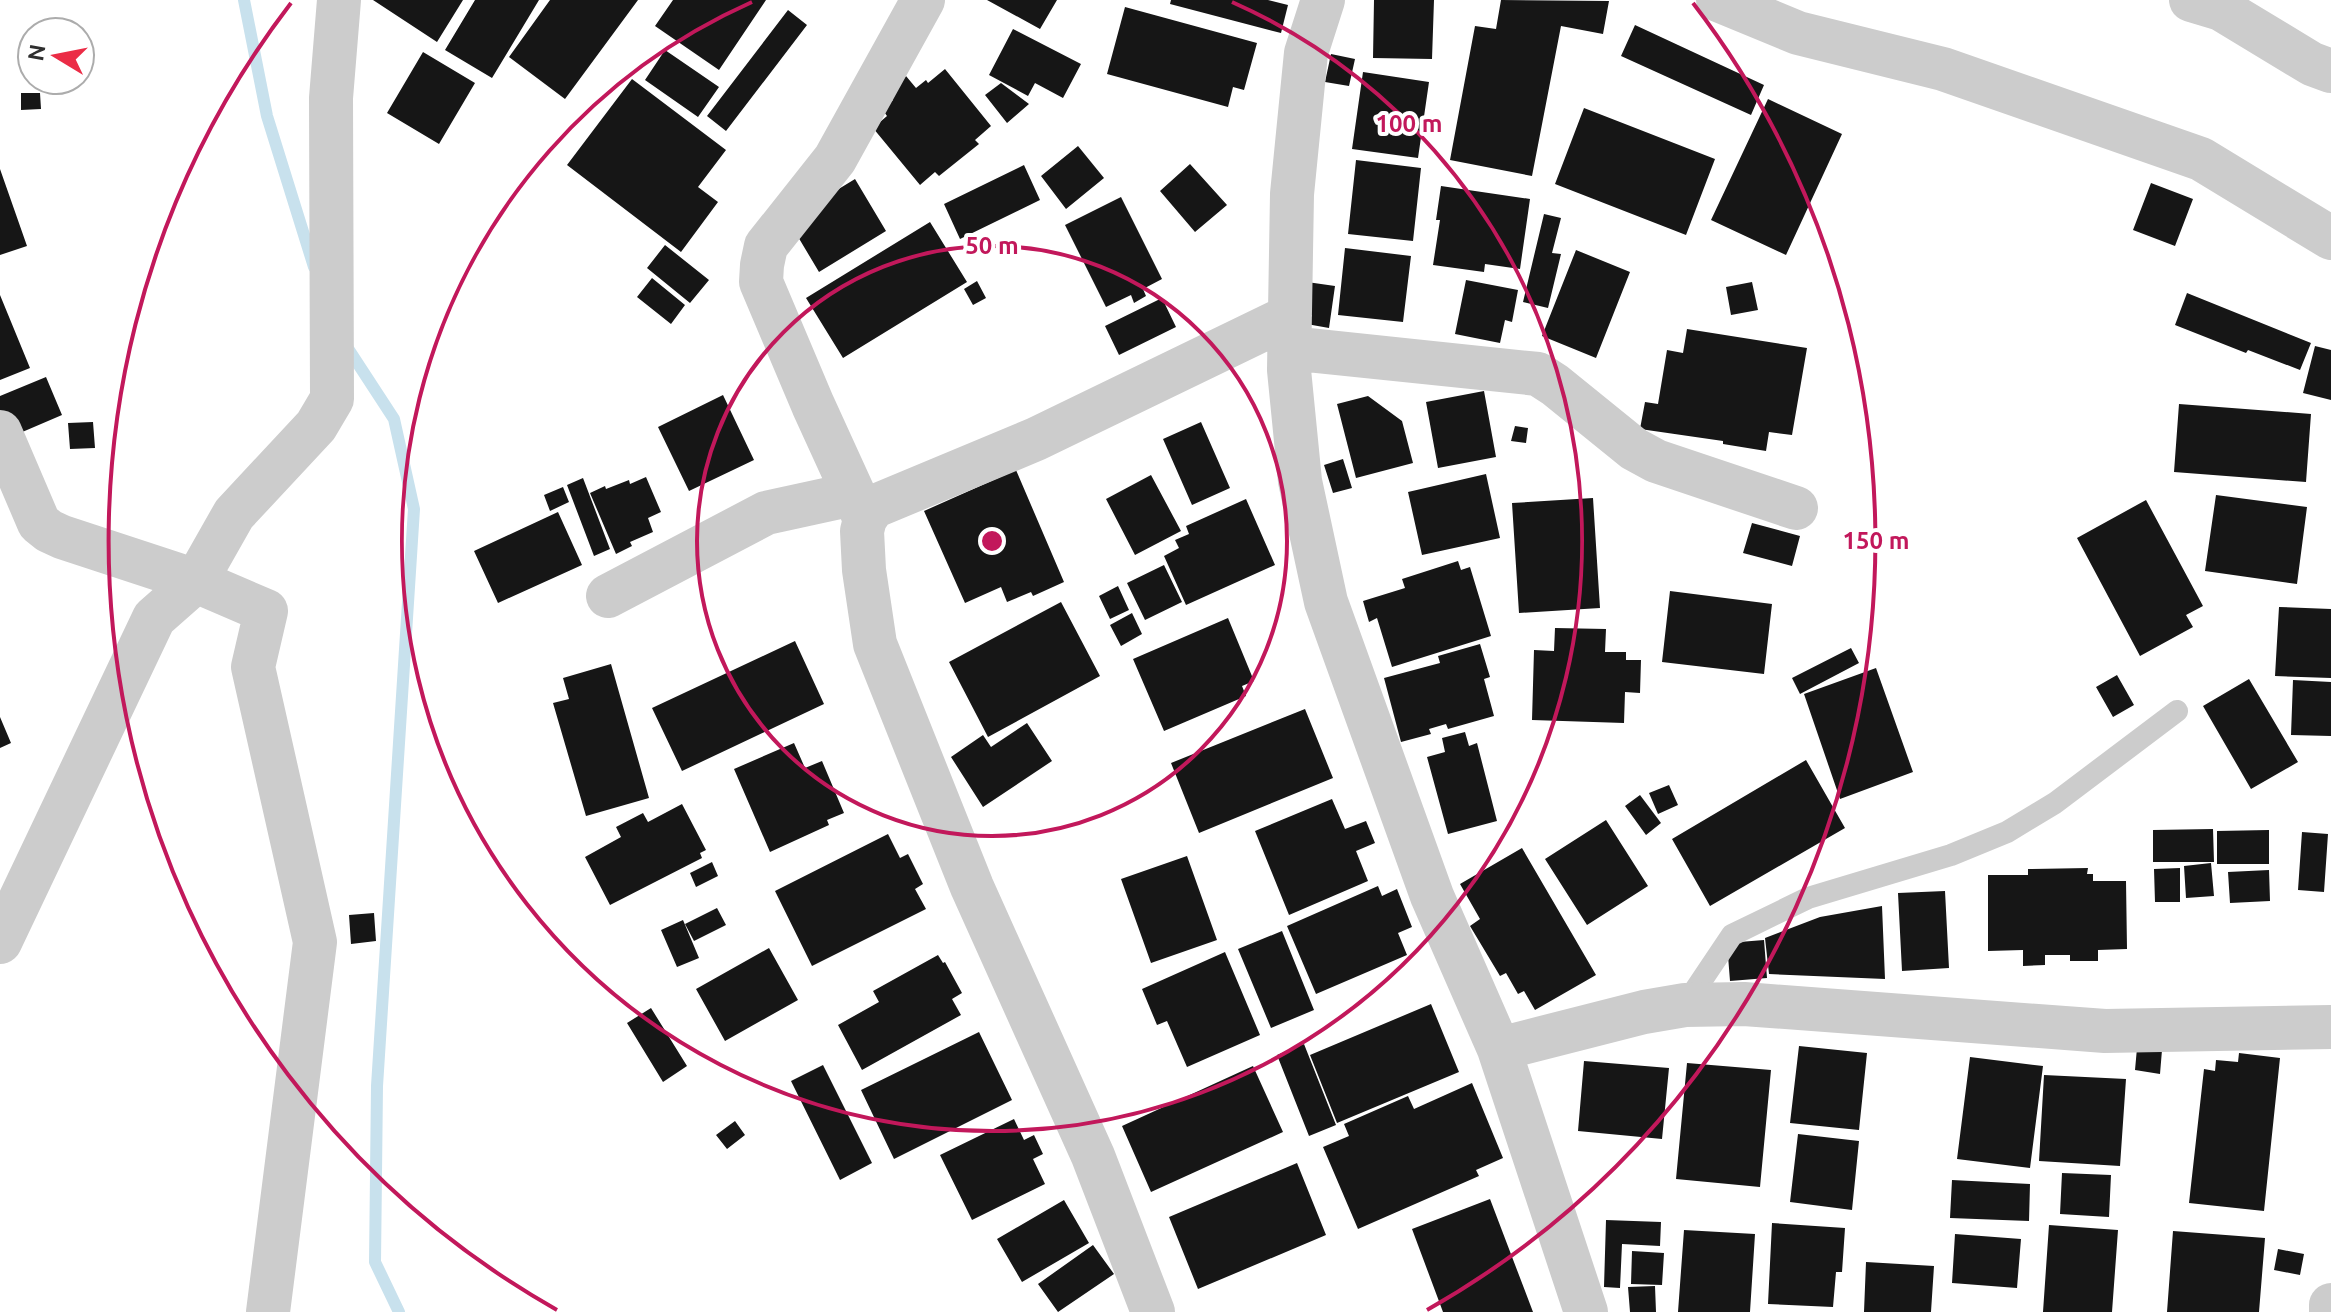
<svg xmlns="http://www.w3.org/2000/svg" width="2331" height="1312" font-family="Ubuntu,sans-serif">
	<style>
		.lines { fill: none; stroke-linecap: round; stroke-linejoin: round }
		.stream { stroke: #c8e1ed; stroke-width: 12 }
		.building { fill: #161616 }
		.lane { stroke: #ccc; stroke-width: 22 }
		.street { stroke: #ccc; stroke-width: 44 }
		.ring { fill: none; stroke: #c2185b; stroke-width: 4 }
		.centre { fill: #c2185b; stroke: #fff; stroke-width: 4 }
		.ring-label { font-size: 24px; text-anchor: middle; font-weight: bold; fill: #c2185b; stroke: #fff; stroke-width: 8; stroke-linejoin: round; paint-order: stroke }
	</style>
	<rect width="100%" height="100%" fill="#fff"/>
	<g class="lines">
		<!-- stream -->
		<path class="stream" d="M244 0 267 116 314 267
			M347 347 394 419 414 509 377 1086 375 1262 399 1312"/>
	</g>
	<!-- building -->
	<path class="building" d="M373 0H463L437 42Z
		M475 0H539L492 78 445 50Z
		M550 0H638L565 99 509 57Z
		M673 0H766L719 70 655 26Z
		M987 0H1057L1040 29Z
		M1171 0H1268L1288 5 1281 33 1170 4Z
		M1374 0H1434L1432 59 1373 58Z
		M1501 0 1609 1 1603 34 1561 26 1532 176 1450 160 1475 26 1496 29Z
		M1125 7 1257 43 1244 90 1233 87 1228 107 1107 74Z
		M788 10 807 25 726 131 707 116Z
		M1635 25 1764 85 1751 115 1621 56Z
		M1013 29 1081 64 1063 98 1035 83 1028 96 989 75Z
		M665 50 719 87 698 117 645 80Z
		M423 52 475 83 439 144 387 113Z
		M1331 54 1355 59 1349 86 1325 82Z
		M945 69 991 126 975 140 979 144 939 176 935 172 920 185 873 128 887 116 882 109 893 100 887 92 906 76 916 88 926 80 928 83Z
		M1363 72 1429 82 1418 158 1352 149Z
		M632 79 726 150 698 187 718 202 681 252 567 165Z
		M1001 83 1029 104 1007 123 985 95Z
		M21 93H40L41 109 21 110Z
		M1768 99 1842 134 1786 255 1711 220Z
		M1584 108 1715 159 1686 235 1555 184Z
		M1078 146 1104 178 1066 209 1041 176Z
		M1356 160 1421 168 1413 241 1348 234Z
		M1190 164 1227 205 1195 232 1160 191Z
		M1024 165 1040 200 960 239 944 204Z
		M0 169 27 246 0 255Z
		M855 179 886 231 819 272 788 220Z
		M2151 183 2193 199 2175 246 2133 230Z
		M1441 186 1530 199 1520 269 1485 264 1484 272 1433 265 1440 220H1436Z
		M1121 197 1162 279 1143 289 1146 296 1134 303 1131 295 1106 307 1065 225Z
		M1544 214 1561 218 1552 253 1561 254 1548 308 1523 302Z
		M930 222 967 282 843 358 806 298Z
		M665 245 709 280 690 303 647 268Z
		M1345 248 1411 256 1403 322 1338 315Z
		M1576 250 1630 272 1596 358 1542 336Z
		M652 278 685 305 671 324 637 297Z
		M1466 280 1518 290 1512 322 1505 320 1500 343 1455 334Z
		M977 281 986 298 973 305 964 289Z
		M1307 282 1335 286 1329 328 1301 323Z
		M1752 282 1758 310 1731 315 1726 287Z
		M2187 293 2311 343 2300 370 2248 350 2246 353 2175 325Z
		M0 295 30 368 0 380Z
		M1162 298 1176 327 1119 355 1105 326Z
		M1687 329 1807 348 1792 435 1769 432 1766 451 1723 444V441L1640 429 1645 402 1658 404 1667 350 1683 353Z
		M2315 346 2331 350V400L2303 393Z
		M46 377 62 415 6 439 0 426V396Z
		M1484 391 1496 457 1438 468 1426 402Z
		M723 395 754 460 689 491 658 427Z
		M1368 396 1402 421 1413 463 1356 478 1337 404Z
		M2179 404 2311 414 2306 482 2174 472Z
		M93 422 95 448 70 449 68 423Z
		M1201 422 1230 488 1192 505 1163 439Z
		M1515 426 1528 428 1526 443 1511 441Z
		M1343 459 1352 488 1333 493 1324 465Z
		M1016 470 1064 582 1033 596 1031 592 1007 602 1001 587 965 603 924 511Z
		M1486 474 1500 538 1422 555 1408 492Z
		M1151 475 1181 531 1135 555 1106 499Z
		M646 477 661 512 648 518 653 532 630 542 632 546 616 554 590 493 605 486 606 489 629 480 630 484Z
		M583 478 610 549 594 556 567 485Z
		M563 487 569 502 550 511 544 495Z
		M2216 495 2307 507 2297 584 2205 571Z
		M1593 498 1600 608 1519 613 1512 503Z
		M1246 499 1275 565 1186 605 1164 556 1179 548 1175 540 1189 534 1186 526Z
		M2146 500 2203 606 2186 615 2193 627 2140 656 2077 538Z
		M558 512 582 565 498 603 474 551Z
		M1752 523 1800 536 1792 566 1743 553Z
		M1458 561 1461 570 1470 567 1491 636 1392 667 1377 618 1369 622 1363 601 1405 588 1402 579Z
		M1164 565 1182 602 1145 620 1127 583Z
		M1118 586 1129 610 1110 619 1099 596Z
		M1670 591 1772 604 1764 674 1662 662Z
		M1061 602 1100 676 988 737 949 662Z
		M2279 607 2331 609V678L2275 676Z
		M1132 613 1142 634 1121 646 1110 625Z
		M1228 618 1254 681 1242 686 1246 696 1164 731 1133 659Z
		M1555 628 1606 629 1605 652H1626V660H1641L1640 693 1625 692 1624 723 1532 720 1534 650 1554 651Z
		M795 641 824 704 682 771 652 708Z
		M1480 644 1490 677 1484 679 1494 716 1448 729 1446 724 1429 729 1431 734 1401 742 1384 678 1440 663 1438 656Z
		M1851 648 1859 663 1800 694 1792 678Z
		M611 664 649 798 586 816 553 703 569 699 563 678Z
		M1876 668 1913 772 1840 799 1804 694Z
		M2117 675 2134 705 2113 717 2096 687Z
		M2249 679 2298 762 2251 789 2203 706Z
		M2293 680 2331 682V736L2291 735Z
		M1305 709 1333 778 1199 833 1171 763Z
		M0 717 11 743 0 748Z
		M1027 723 1052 761 983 807 951 757 983 735 991 747Z
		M1465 732 1469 746 1477 743 1497 821 1448 834 1427 757 1445 752 1442 738Z
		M794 743 805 768 822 761 844 813 827 820 829 825 770 852 734 769Z
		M1806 760 1845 828 1710 906 1672 839Z
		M1669 785 1678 805 1658 814 1649 793Z
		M1640 795 1661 823 1646 835 1625 806Z
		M1332 799 1345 829 1366 821 1375 843 1356 851 1368 881 1289 915 1255 831Z
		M682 804 706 850 700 853 702 858 610 905 585 857 621 837 616 827 643 813 648 822Z
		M1606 820 1648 886 1587 925 1545 859Z
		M2213 829 2214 862H2153V830Z
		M2269 830V864H2217V831Z
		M2302 832 2328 834 2324 892 2298 890Z
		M888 834 900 858 908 854 923 884 915 889 926 909 812 966 775 891Z
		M1522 848 1596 975 1535 1010 1524 991 1518 994 1506 973 1500 976 1470 926 1480 919 1460 884Z
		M1187 856 1217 940 1151 963 1121 879Z
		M712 862 718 876 696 887 690 873Z
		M2211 863 2214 896 2186 898 2184 866Z
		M2088 868 2087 874H2093V881H2126L2127 949 2098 950V961H2070V955H2045V965L2023 966V950L1988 951V875H2028V869Z
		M2180 868V902H2155L2154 869Z
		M2269 870 2270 901 2230 903 2228 872Z
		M1378 886 1382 896 1397 889 1412 927 1398 933 1407 955 1316 994 1287 926Z
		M1945 891 1949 968 1902 971 1898 893Z
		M1882 906 1885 979 1769 974 1765 938 1820 917Z
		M717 908 726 925 694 941 685 924Z
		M374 913 376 941 351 944 349 915Z
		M683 920 699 958 677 967 661 930Z
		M1282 931 1314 1010 1271 1028 1238 949Z
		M1764 940 1767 978 1730 981 1727 943Z
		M769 948 798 1000 725 1041 696 989Z
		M1225 952 1260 1035 1187 1067 1167 1021 1157 1025 1142 989Z
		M938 955 943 963 945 962 962 993 952 999 961 1015 862 1070 838 1025 879 1002 873 991Z
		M1431 1004 1459 1072 1337 1123 1310 1055Z
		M651 1008 687 1066 663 1082 627 1023Z
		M979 1032 1012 1100 894 1159 861 1090Z
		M1304 1044 1336 1125 1309 1136 1277 1055Z
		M1799 1046 1867 1053 1859 1130 1790 1123Z
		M2137 1048 2162 1050 2160 1074 2135 1070Z
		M2239 1053 2280 1058 2264 1211 2189 1203 2204 1069 2215 1071 2216 1060 2238 1062Z
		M1970 1057 2043 1066 2030 1168 1957 1159Z
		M1584 1061 1669 1068 1662 1139 1578 1131Z
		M1687 1063 1771 1070 1760 1187 1676 1179Z
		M823 1065 872 1163 840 1180 791 1081Z
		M1253 1066 1283 1132 1151 1192 1122 1126Z
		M2044 1075 2126 1079 2120 1166 2039 1161Z
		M1472 1083 1503 1158 1476 1170 1479 1176 1358 1229 1323 1147 1349 1136 1344 1124 1408 1096 1414 1109Z
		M1014 1119 1024 1140 1034 1135 1043 1154 1033 1159 1045 1184 972 1220 940 1155Z
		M735 1121 745 1135 727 1149 716 1135Z
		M1798 1134 1859 1141 1852 1210 1790 1202Z
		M1297 1163 1326 1235 1198 1289 1169 1217Z
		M2062 1173 2111 1175 2109 1217 2060 1214Z
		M1952 1180 2030 1184 2029 1221 1950 1218Z
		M1490 1199 1533 1312H1443L1412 1229Z
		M1064 1200 1089 1243 1022 1282 997 1239Z
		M1606 1220 1661 1222 1660 1246 1622 1244 1620 1288 1604 1287Z
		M1772 1223 1845 1228 1842 1272H1836L1833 1307 1768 1304Z
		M2049 1225 2118 1230 2112 1312H2043Z
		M1684 1230 1755 1234 1750 1312H1678Z
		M2173 1231 2265 1238 2259 1312H2167Z
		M1955 1234 2021 1239 2017 1288 1952 1283Z
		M1093 1245 1114 1274 1058 1312 1038 1284Z
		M2278 1249 2304 1254 2300 1275 2274 1270Z
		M1632 1251 1664 1253 1662 1285 1631 1284Z
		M1866 1262 1934 1266 1931 1312H1864Z
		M1655 1286 1656 1312H1630L1628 1287Z"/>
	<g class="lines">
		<!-- lane -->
		<path class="lane" d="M1685 1005 1732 935 1808 898 1951 855 2007 832 2055 803 2177 711"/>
		<!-- street -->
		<path class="street" d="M1323 0 1306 53 1292 194 1289 370 1300 481 1326 602 1432 896 1499 1049 1586 1312
			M1718 0 1798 33 1943 69 2201 159 2331 238
			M2191 0 2221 9 2312 64 2331 71
			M1289 348 1538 374 1555 385 1634 449 1656 461 1796 508
			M0 432 39 523 49 531 62 537 196 581 266 611 253 667 315 942 268 1312
			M865 519 813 405 761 282 762 265 766 246 835 159 923 0
			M608 596 766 513 853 494
			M0 942 154 618 196 581 234 514 316 426 332 399 331 98 339 0
			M1499 1049 1644 1012 1685 1005 1744 1004 2105 1031 2331 1027
			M1153 1312 1093 1156 972 887 875 644 864 570 862 531 865 519 873 507 1036 439 1290 316
			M2331 1312V1305"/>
	</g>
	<!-- distance rings -->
	<g class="ring">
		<circle cx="992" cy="541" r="295"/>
		<path d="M1232 2A590 590 0 1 1 752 2"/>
		<path d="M557 1310A884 884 0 0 1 291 3M1693 3A884 884 0 0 1 1427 1310"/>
	</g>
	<circle cx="992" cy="541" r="12" class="centre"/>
	<g class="ring-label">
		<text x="1409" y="132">100 m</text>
		<text x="992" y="254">50 m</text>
		<text x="1876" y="549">150 m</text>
	</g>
	<!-- north arrow -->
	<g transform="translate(56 56) rotate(280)"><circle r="38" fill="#ffffff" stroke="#acacac" stroke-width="2"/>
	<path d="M0-6L14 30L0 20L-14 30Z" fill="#eb2c46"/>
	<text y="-12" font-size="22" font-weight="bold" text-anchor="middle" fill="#2f2f2f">N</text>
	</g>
</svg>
